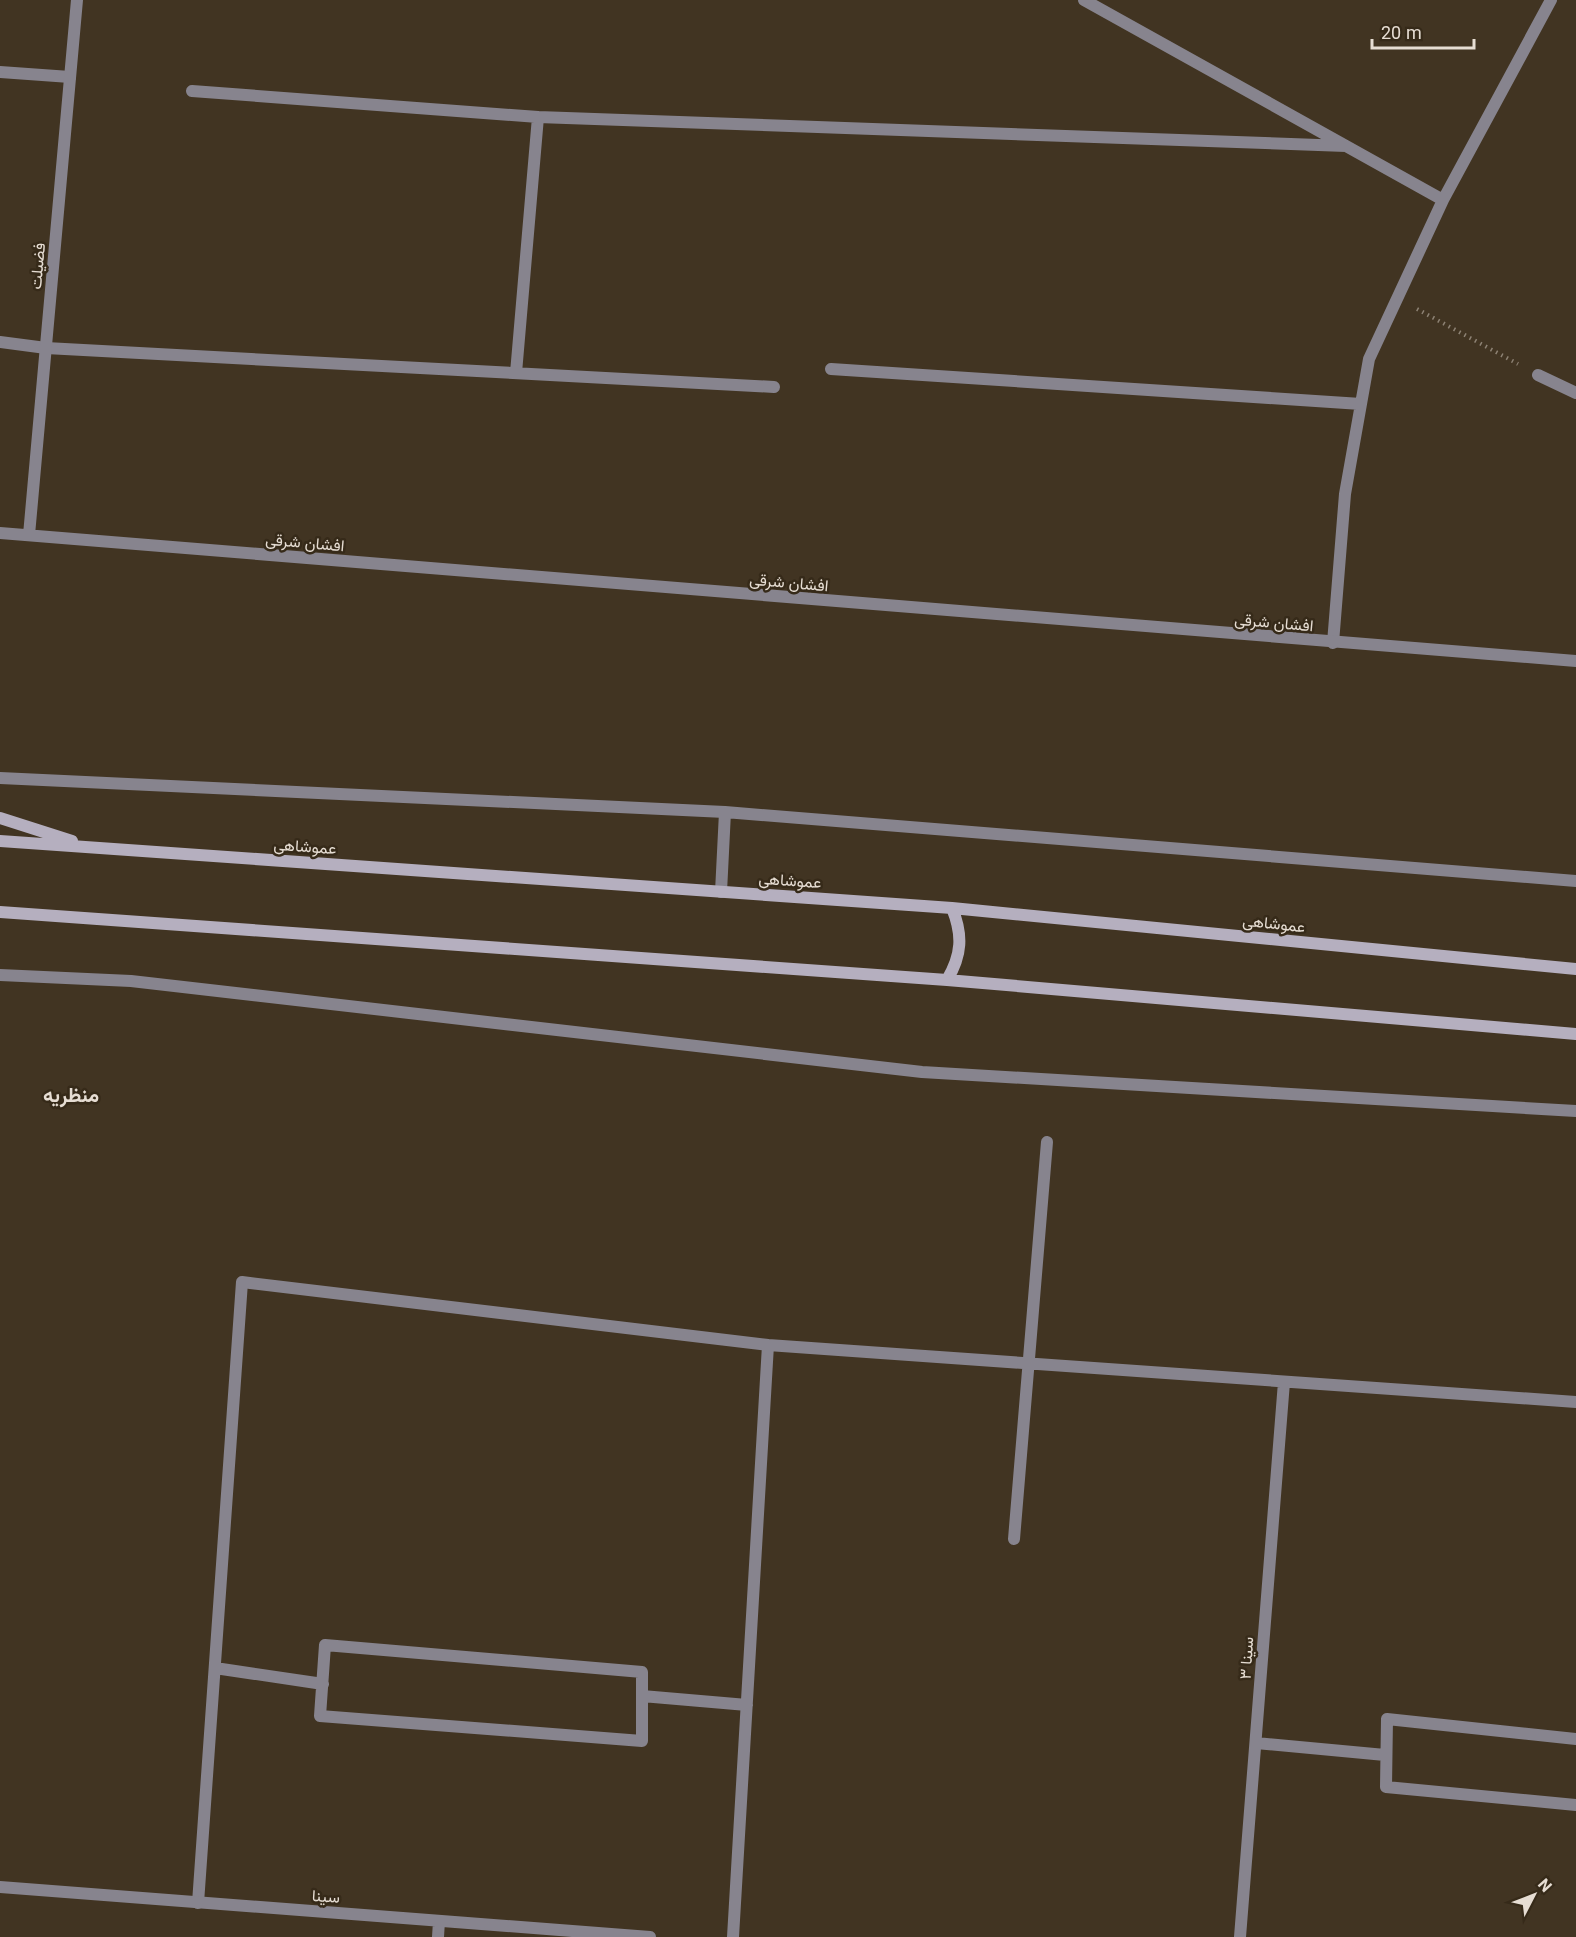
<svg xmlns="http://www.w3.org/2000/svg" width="1576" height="1937" font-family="Georgia,Vazirmatn,serif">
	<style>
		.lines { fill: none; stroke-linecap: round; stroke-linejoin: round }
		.path { stroke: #8d8274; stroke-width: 4; stroke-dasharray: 1.5 4.5; stroke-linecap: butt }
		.minor { stroke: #87848e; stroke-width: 12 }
		.tertiary { stroke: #87848e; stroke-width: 12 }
		.secondary { stroke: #b5afbf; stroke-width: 12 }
		.labels { text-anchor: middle; stroke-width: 5; stroke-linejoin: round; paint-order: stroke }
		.street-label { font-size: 16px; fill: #e6ddd3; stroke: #362a19 }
		.quarter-label { font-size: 20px; font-weight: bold; fill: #e6ddd3; stroke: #362a19 }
	</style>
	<rect width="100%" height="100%" fill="#413422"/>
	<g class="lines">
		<!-- path -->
		<path class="path" d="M1417 309 1518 364"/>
		<!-- minor -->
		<path class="minor" d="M1084 0 1443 200
			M0 72 70 77
			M192 91 538 117 516 373
			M538 117 1346 146
			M0 342 46 348 774 387
			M831 369 1361 404
			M1538 375 1576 393
			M1333 643 1345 494 1369 359 1443 200 1551 0
			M0 778 725 812 1576 881
			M721 892 725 812
			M0 975 131 981 922 1072 1576 1111
			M768 1345 1576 1402
			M1014 1539 1047 1142
			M325 1645 642 1672V1741L320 1716Z
			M215 1668 323 1684
			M642 1696 747 1705
			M1576 1739 1387 1719 1386 1787 1576 1805
			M1256 1743 1385 1755
			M198 1903 242 1282 768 1345 733 1937
			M1240 1937 1284 1382"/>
		<!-- tertiary -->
		<path class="tertiary" d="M0 533 1576 661
			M29 535 77 0
			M0 1887 650 1937
			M438 1937 439 1921"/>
		<!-- secondary -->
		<path class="secondary" d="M0 818 72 841
			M0 841 952 908 1576 969
			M0 912 947 980 1576 1034
			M947 980C962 955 963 935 952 908"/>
	</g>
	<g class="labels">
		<!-- street labels -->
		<g class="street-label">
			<text transform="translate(37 266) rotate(-85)" y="6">فضیلت</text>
			<text transform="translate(305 542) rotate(5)" y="6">افشان شرقی</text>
			<text transform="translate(789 582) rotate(5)" y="6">افشان شرقی</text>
			<text transform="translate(1274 622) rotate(5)" y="6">افشان شرقی</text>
			<text transform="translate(305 846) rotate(4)" y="6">عموشاهی</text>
			<text transform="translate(790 880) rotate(4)" y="6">عموشاهی</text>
			<text transform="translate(1274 923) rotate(6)" y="6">عموشاهی</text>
			<text transform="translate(1246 1658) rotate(-86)" y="6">سینا ۳</text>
			<text transform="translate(326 1896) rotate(4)" y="6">سینا</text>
		</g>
		<!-- quarter labels -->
		<g class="quarter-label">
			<text x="71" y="1102">منظریه</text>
		</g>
	</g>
	<!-- north arrow -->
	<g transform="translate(1534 1895) rotate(48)" stroke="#362a19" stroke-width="4.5" paint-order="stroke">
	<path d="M0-4.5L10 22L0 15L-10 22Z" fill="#e6ddd3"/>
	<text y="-9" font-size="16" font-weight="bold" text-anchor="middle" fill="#e6ddd3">N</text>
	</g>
	<!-- scale -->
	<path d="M1372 39v9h102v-9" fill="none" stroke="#e6ddd3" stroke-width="3"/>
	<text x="1381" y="39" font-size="18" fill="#e6ddd3" stroke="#362a19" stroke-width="4.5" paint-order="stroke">20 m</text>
</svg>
